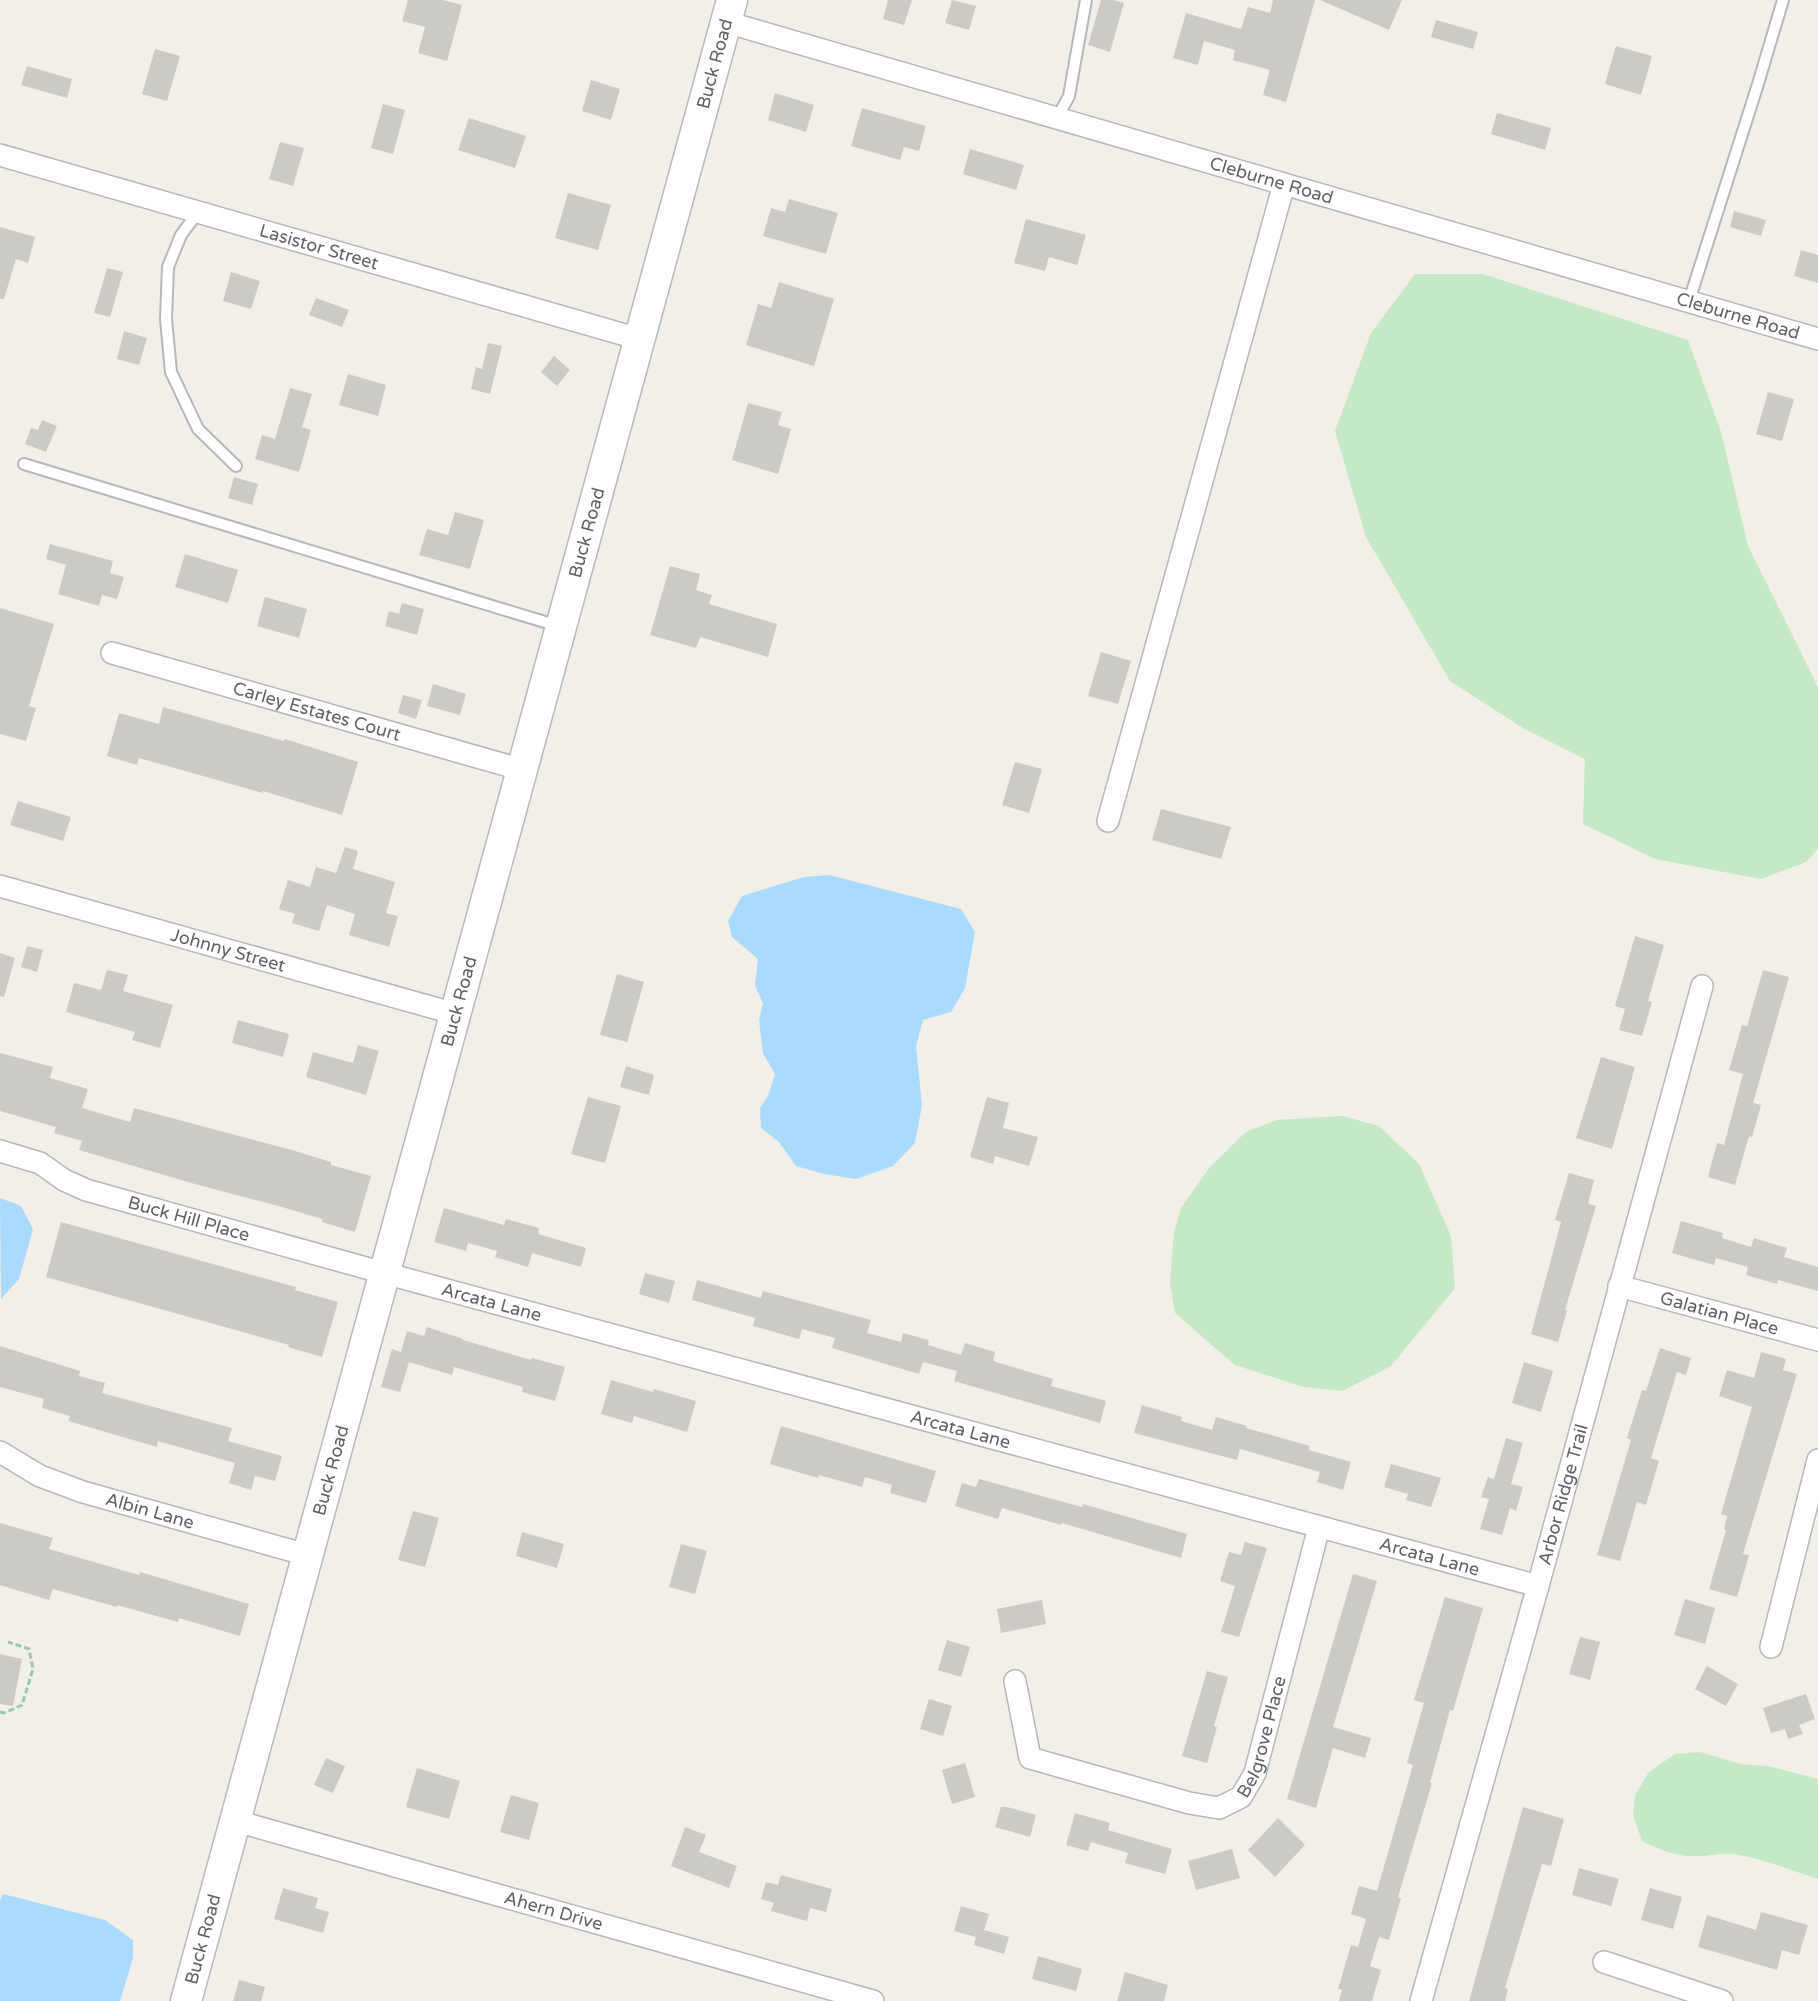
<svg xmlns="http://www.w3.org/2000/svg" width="1818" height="2001" font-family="'Varela Round',sans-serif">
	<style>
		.green { fill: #c5e8c5 }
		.water { fill: #aadaff }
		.building { fill: #cccac5 }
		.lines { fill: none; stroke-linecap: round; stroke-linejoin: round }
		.lane-casing { stroke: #b5b8bc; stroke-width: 14 }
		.street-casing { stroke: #b5b8bc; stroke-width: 24 }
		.secondary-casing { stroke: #b6babf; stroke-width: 33 }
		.path { stroke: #9cc7a9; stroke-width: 3; stroke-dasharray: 6 3; stroke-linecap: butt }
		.lane { stroke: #fff; stroke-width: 10 }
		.street { stroke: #fff; stroke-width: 21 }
		.secondary { stroke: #fff; stroke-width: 30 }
		.labels { text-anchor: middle; stroke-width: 5; stroke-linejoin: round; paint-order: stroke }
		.street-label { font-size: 18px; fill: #5f6368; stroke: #fff }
	</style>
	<rect width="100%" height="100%" fill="#f1efe8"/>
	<!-- green -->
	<path class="green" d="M1415 274H1483L1688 340 1721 432 1748 546 1818 687V849L1806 862 1761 879 1655 859 1583 824 1585 759 1523 728 1450 681 1366 537 1335 431 1371 333Z
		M1342 1116 1379 1126 1419 1164 1451 1236 1455 1288 1391 1366 1342 1391 1304 1387 1235 1365 1175 1313 1170 1282 1174 1232 1181 1208 1210 1167 1246 1132 1277 1120Z
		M1700 1752 1741 1764 1768 1766 1818 1779V1879C1789 1870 1763 1858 1733 1854 1722 1852 1711 1856 1700 1856 1680 1858 1660 1850 1642 1841L1633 1815 1635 1795 1649 1772 1675 1754Z"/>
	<!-- water -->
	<path class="water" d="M829 875 961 909 975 932 965 988 951 1012 923 1020 916 1046 922 1105 915 1143 893 1166 856 1179 824 1174 796 1166 779 1142 761 1128 760 1108 768 1096 775 1074 763 1053 759 1020 763 1004 755 985 758 959 732 937 728 921 742 896 804 877Z
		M0 1198 21 1206 33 1229 19 1279 1 1299Z
		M3 1894 105 1920 133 1940V1958L120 2001H0V1901Z"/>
	<!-- building -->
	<path class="building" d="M408 0H443L462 5 447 61 418 53 425 27 402 21Z
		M888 0H912L904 25 883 19Z
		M952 0 976 6 969 30 945 23Z
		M1101 0H1114L1124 3 1110 52 1088 45Z
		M1273 0H1315L1286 102 1263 95 1270 70 1233 60 1235 50 1204 41 1198 65 1173 58 1186 13 1241 29 1248 7 1270 13Z
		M1320 0H1402L1389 30Z
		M1436 20 1478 32 1473 49 1431 37Z
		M1616 46 1652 56 1641 95 1605 84Z
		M155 49 180 56 167 101 142 94Z
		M27 66 72 79 67 98 21 85Z
		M591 80 620 89 611 120 582 111Z
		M775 93 814 105 806 132 768 120Z
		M383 104 405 110 393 154 371 148Z
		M862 108 926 126 919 151 904 147 900 160 851 146Z
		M1497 113 1551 128 1545 150 1491 134Z
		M469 118 526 136 515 168 458 150Z
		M280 142 304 148 293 186 269 179Z
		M970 149 1024 165 1016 190 963 174Z
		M568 193 611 205 598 250 555 238Z
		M789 199 838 213 826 254 763 236 771 208 785 212Z
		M1734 211 1766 220 1761 236 1730 227Z
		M1026 219 1086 235 1077 265 1049 257 1045 271 1014 263Z
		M0 227 35 237 28 263 16 259 4 299H0Z
		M1801 250 1818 255V283L1794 276Z
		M107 268 123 272 110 317 94 313Z
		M231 272 260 281 251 309 223 301Z
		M779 282 834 299 814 366 746 345 758 304 771 308Z
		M316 298 349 310 342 327 309 315Z
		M124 331 147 338 139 365 117 359Z
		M488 343 502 346 490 394 471 389 476 367 482 369Z
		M554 356 570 370 557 386 541 372Z
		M348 374 386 385 378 416 339 405Z
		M290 388 312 394 302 427 311 430 299 472 255 459 262 435 275 439Z
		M1768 392 1794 399 1782 441 1756 434Z
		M748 403 782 412 778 425 791 429 778 474 732 460Z
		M42 420 57 426 46 452 25 444 31 428 38 430Z
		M234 477 258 484 252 505 228 498Z
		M455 512 484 520 470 569 419 555 427 529 448 535Z
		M50 544 113 561 110 573 124 577 117 599 102 595 99 606 58 594 66 565 46 559Z
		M185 554 238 570 228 603 175 587Z
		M670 566 700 574 696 590 712 595 709 604 777 624 768 657 700 637 696 648 650 635Z
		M265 597 307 609 299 638 257 626Z
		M402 603 424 609 417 635 385 626 389 611 399 614Z
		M0 608 54 624 29 706 36 708 26 741 0 734Z
		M1101 652 1131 661 1118 704 1088 696Z
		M433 684 466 694 460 715 427 706Z
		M403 695 422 700 416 719 398 713Z
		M163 707 284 741 285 739 358 762 342 815 263 791V793L139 758 137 765 107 756 119 713 159 724Z
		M1015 762 1042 769 1029 813 1002 805Z
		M18 801 71 817 63 841 10 825Z
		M1161 809 1231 827 1221 859 1152 840Z
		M345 847 358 851 353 869 395 882 386 913 398 916 389 947 349 935 355 914 327 905 319 931 292 923 295 914 279 909 288 880 310 887 316 867 336 873Z
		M1635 936 1664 945 1648 1001 1652 1002 1642 1036 1619 1030 1625 1009 1615 1006Z
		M27 946 43 950 37 972 21 967Z
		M0 953 15 958 4 997 0 996Z
		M107 970 128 975 123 991 173 1005 160 1048 132 1040 135 1032 66 1012 74 983 101 990Z
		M1763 970 1789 977 1753 1103 1761 1105 1752 1137 1749 1136 1735 1185 1708 1177 1717 1143 1724 1145 1743 1074 1729 1070 1742 1025 1747 1026Z
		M617 974 644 982 627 1042 600 1035Z
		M238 1020 289 1034 283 1057 232 1043Z
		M358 1045 379 1051 366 1095 306 1077 313 1052 353 1063Z
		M0 1053 53 1067 50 1078 88 1089 82 1108 130 1122 134 1108 292 1150 331 1162V1165L371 1176 355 1232 322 1222V1219L282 1207 195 1184 79 1150 82 1141 54 1133 56 1127 0 1111Z
		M1601 1057 1635 1067 1612 1149 1576 1138Z
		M626 1066 654 1075 649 1095 620 1087Z
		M588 1097 621 1106 605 1163 571 1154Z
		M987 1097 1009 1103 1003 1128 1038 1137 1029 1166 995 1156 993 1164 970 1157Z
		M1569 1173 1594 1180 1588 1204 1596 1206 1565 1310 1567 1311 1558 1342 1531 1334 1561 1222 1555 1220Z
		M444 1208 504 1225 506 1219 539 1228 538 1234 586 1248 581 1267 532 1253 528 1267 495 1257 497 1251 468 1243 466 1251 434 1242Z
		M1681 1221 1723 1233 1722 1238 1751 1247 1754 1238 1787 1248 1784 1257 1818 1267V1291L1778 1280 1777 1284 1746 1275 1748 1267 1716 1258 1714 1265 1672 1253Z
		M61 1222 296 1287 295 1290 338 1302 322 1357 288 1347 289 1345 46 1277Z
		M645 1273 675 1281 669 1303 639 1294Z
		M697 1280 761 1298 763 1291 871 1320 867 1333 901 1342 903 1333 929 1340 928 1345 961 1355 965 1343 995 1352 993 1361 1053 1379 1051 1386 1106 1401 1100 1423 954 1381 957 1371 923 1362 919 1374 832 1348 835 1338 802 1329 799 1339 753 1326 755 1318 692 1300Z
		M427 1327 463 1339V1340L531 1360 532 1358 565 1367 555 1401 522 1392 523 1387 454 1367 452 1375 409 1362 400 1392 381 1387 392 1349 401 1352 407 1331 424 1336Z
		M0 1346 80 1371 79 1376 105 1383 102 1393 232 1428 228 1441 282 1456 275 1481 255 1476 251 1490 229 1483 235 1463 158 1441 157 1447 68 1421 70 1416 42 1408 44 1399 0 1387Z
		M1660 1348 1691 1358 1686 1375 1677 1372 1651 1458 1659 1461 1646 1505 1637 1502 1620 1561 1597 1555 1631 1440 1627 1438 1642 1390 1646 1391Z
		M1761 1352 1786 1359 1783 1370 1797 1374 1743 1554 1749 1555 1737 1597 1709 1589 1726 1530 1724 1529 1727 1516 1721 1514 1752 1407 1719 1396 1727 1370 1754 1378Z
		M1524 1362 1553 1371 1541 1412 1512 1403Z
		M611 1380 653 1392 654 1389 696 1401 687 1432 634 1416 632 1423 601 1414Z
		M1142 1405 1182 1417 1181 1421 1212 1430 1216 1417 1247 1426 1246 1428 1310 1446 1309 1450 1351 1462 1343 1490 1317 1482 1320 1472 1240 1449 1237 1460 1134 1433Z
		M781 1426 936 1471 926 1503 890 1493 892 1485 865 1477 862 1487 819 1475 818 1478 770 1464Z
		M1506 1438 1523 1443 1511 1484 1523 1487 1516 1511 1510 1508 1502 1535 1480 1529 1489 1499 1481 1497 1488 1477 1494 1479Z
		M1391 1464 1441 1478 1431 1507 1406 1500 1408 1494 1384 1487Z
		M979 1479 1082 1507 1083 1504 1187 1534 1181 1558 1062 1523 1061 1525 1002 1508 998 1519 955 1506 962 1483 976 1487Z
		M413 1511 439 1518 425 1567 398 1560Z
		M0 1523 53 1538 49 1549 139 1575 140 1572 249 1604 240 1636 179 1618 178 1622 117 1605V1607L53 1589 49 1600 0 1585Z
		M522 1532 564 1544 557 1568 516 1556Z
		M1245 1542 1267 1548 1239 1637 1221 1632 1235 1586 1220 1581 1229 1552 1241 1555Z
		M681 1544 707 1551 695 1594 669 1587Z
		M1353 1574 1377 1581 1333 1727 1371 1738 1365 1758 1333 1748 1316 1808 1287 1799Z
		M1445 1597 1483 1608 1453 1711 1450 1710 1430 1783H1432L1398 1897 1401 1898 1389 1940 1379 1937 1370 1966 1381 1970 1372 2001H1339L1342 1990 1338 1989 1351 1945 1358 1947 1366 1919 1351 1914 1359 1886 1377 1891 1413 1765 1407 1763 1424 1703 1414 1700Z
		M1685 1599 1715 1608 1705 1644 1674 1635Z
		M1042 1600 1046 1624 1001 1633 997 1609Z
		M1580 1637 1600 1642 1590 1680 1569 1674Z
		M947 1640 970 1647 961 1677 938 1670Z
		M0 1654 22 1659 13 1706 0 1704Z
		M1707 1666 1738 1684 1726 1706 1695 1689Z
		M1207 1671 1228 1677 1214 1726 1217 1727 1207 1763 1182 1756Z
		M1806 1694 1815 1719 1799 1725 1803 1734 1788 1739 1785 1729 1771 1733 1763 1708Z
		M929 1699 952 1706 943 1736 920 1729Z
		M326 1758 345 1766 333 1793 314 1785Z
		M965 1763 975 1797 952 1804 942 1770Z
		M417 1768 460 1781 449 1819 406 1807Z
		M511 1795 539 1803 529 1840 500 1832Z
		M1001 1807H1007L1036 1815 1030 1837 995 1827Z
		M1523 1807 1564 1819 1551 1866 1542 1864 1505 1988 1508 1989 1505 2001H1469Z
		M1075 1813 1110 1823 1108 1830 1172 1849 1165 1874 1125 1863 1128 1853 1091 1842 1088 1851 1066 1845Z
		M1278 1818 1305 1845 1275 1877 1248 1850Z
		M685 1827 706 1835 699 1852 737 1866 729 1888 671 1866Z
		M1232 1849 1240 1878 1196 1890 1188 1861Z
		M1579 1868 1619 1879 1611 1906 1572 1895Z
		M781 1875 832 1889 826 1912 810 1908 807 1921 771 1911 774 1903 761 1899 766 1882 778 1885Z
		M283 1888 318 1898 315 1908 329 1912 323 1933 274 1919Z
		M1650 1888 1682 1897 1673 1929 1641 1920Z
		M961 1906 989 1914 984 1930 1009 1937 1004 1954 974 1945 976 1937 954 1931Z
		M1761 1912 1808 1925 1799 1955 1782 1950 1777 1970 1698 1947 1707 1915 1756 1930Z
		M1038 1956 1082 1969 1076 1991 1032 1979Z
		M1125 1972 1168 1985 1164 2001H1117Z
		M239 1980 265 1987 261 2001H233Z"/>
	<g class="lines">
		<!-- lane casing -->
		<g class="lane-casing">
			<path id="lane" d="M1057 118 1069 96 1086 0
				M198 212 181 235 168 267 166 319 171 372 198 429 236 466
				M1689 301 1758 84 1783 0
				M24 464 558 626"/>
		</g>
		<!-- street casing -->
		<g class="street-casing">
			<g id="street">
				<path id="s1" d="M726 22 1818 339"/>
				<path id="s2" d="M0 155 639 339"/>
				<path id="s3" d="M112 653 523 770"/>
				<path d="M1108 821 1284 184"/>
				<path id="s4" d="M0 886 456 1014"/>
				<path id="s5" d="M0 1151 40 1163 64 1180 86 1190 384 1273 1538 1586"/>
				<path id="s6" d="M1619 1286 1818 1340"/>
				<path id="s7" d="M0 1452 40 1476 83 1492 307 1555"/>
				<path d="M1771 1647 1818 1460"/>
				<path id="s8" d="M1015 1681 1030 1758 1189 1803 1219 1808 1241 1797 1255 1773 1319 1527"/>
				<path id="s9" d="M236 1821 873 2001"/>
				<path d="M1604 1962 1722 2001"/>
				<path id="s10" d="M1421 2001 1538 1586 1702 986"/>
			</g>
		</g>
		<!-- secondary casing -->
		<g class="secondary-casing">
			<g id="secondary">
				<path id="s11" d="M186 2001 732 0"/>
			</g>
		</g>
		<!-- path -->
		<path class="path" d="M0 1712 4 1713 22 1705 33 1669 29 1649 8 1642"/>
		<!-- lane -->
		<use href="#lane" class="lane"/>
		<!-- street -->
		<use href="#street" class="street"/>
		<!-- secondary -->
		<use href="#secondary" class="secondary"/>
	</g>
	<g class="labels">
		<!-- street labels -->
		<g class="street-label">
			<text dy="6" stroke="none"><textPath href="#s11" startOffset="2008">Buck Road</textPath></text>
			<text dy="6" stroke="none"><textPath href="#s1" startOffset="568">Cleburne Road</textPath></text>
			<text dy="6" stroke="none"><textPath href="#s2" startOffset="332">Lasistor Street</textPath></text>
			<text dy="6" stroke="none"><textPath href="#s1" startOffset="1054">Cleburne Road</textPath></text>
			<text dy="6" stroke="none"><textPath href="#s11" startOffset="1522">Buck Road</textPath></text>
			<text dy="6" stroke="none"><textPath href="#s3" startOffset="213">Carley Estates Court</textPath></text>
			<text dy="6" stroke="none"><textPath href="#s4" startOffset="237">Johnny Street</textPath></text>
			<text dy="6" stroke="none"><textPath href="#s11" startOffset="1036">Buck Road</textPath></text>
			<text dy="6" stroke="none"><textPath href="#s5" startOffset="202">Buck Hill Place</textPath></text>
			<text dy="6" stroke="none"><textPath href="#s5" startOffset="516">Arcata Lane</textPath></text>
			<text dy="6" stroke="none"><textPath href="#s6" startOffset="104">Galatian Place</textPath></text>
			<text dy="6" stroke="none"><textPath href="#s5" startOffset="1002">Arcata Lane</textPath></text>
			<text dy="6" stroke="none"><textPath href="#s11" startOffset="550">Buck Road</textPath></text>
			<text dy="6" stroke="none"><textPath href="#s10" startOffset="526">Arbor Ridge Trail</textPath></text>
			<text dy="6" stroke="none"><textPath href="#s7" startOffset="162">Albin Lane</textPath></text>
			<text dy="6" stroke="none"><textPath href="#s5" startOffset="1488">Arcata Lane</textPath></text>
			<text dy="6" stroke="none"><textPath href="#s8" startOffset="363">Belgrove Place</textPath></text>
			<text dy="6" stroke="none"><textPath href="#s9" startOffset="330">Ahern Drive</textPath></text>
			<text dy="6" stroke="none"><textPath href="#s11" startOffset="64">Buck Road</textPath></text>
		</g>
	</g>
</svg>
